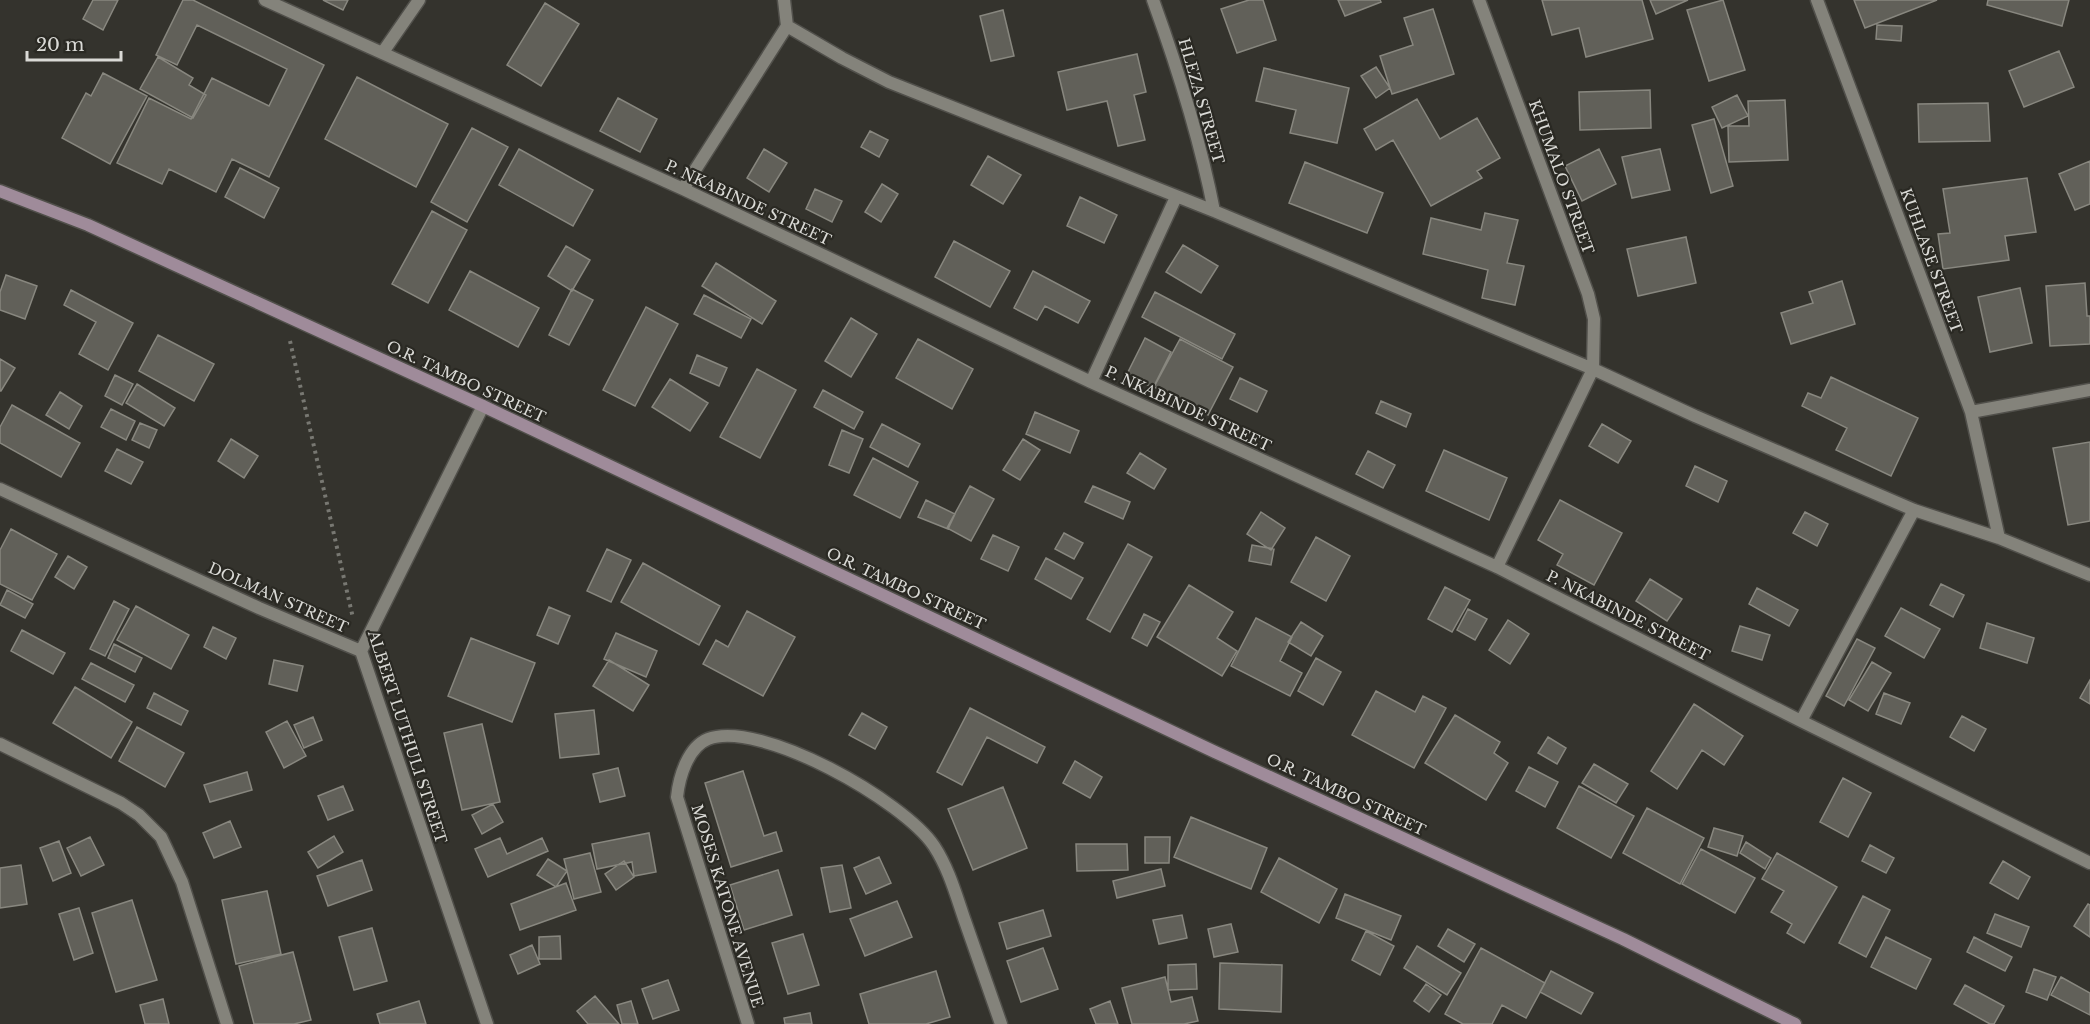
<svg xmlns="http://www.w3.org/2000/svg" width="2090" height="1024" font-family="'Libre Baskerville',serif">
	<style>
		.building { fill: #616059; stroke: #88877f; stroke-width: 1.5 }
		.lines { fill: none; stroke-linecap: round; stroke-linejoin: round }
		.street-casing { stroke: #51504b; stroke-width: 15 }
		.secondary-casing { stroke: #51504b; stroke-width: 15 }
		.path { stroke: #787872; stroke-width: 4; stroke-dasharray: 3 4.5; stroke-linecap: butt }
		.street { stroke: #84837b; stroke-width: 12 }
		.secondary { stroke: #9f8b9a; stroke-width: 12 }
		.labels { text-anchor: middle; stroke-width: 4.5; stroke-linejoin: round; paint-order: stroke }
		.street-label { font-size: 15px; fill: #dadad6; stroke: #2a2923 }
	</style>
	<rect width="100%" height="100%" fill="#34332d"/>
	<!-- building -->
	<path class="building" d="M93 0H118L103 30 83 19Z
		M183 0H193L324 65 269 177 232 159 216 192 169 169 162 184 117 163 149 98 191 119 212 78 269 106 287 69 197 25 177 65 156 55Z
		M323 0H348L343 10Z
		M1249 0H1263L1276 40 1237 53 1221 9Z
		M1338 0H1380L1381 2 1345 16Z
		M1542 0H1642L1653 39 1586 57 1579 28 1552 35Z
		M1650 0H1688L1656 14Z
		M1723 0 1745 70 1709 81 1687 10Z
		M1854 0H1937L1865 28Z
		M1988 0H2069L2062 26 1987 5Z
		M545 3 579 24 541 86 507 65Z
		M1433 9 1454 74 1392 94 1380 56 1413 45 1404 18Z
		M1003 10 1014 56 991 61 980 16Z
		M1877 25 1902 26 1901 41 1876 39Z
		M2059 51 2074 87 2024 107 2009 71Z
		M1137 54 1146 92 1134 95 1145 140 1118 146 1107 101 1067 110 1058 72Z
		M158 57 193 78 189 85 206 95 193 118 140 89Z
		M1376 67 1390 88 1376 98 1361 76Z
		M1264 68 1349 88 1337 143 1290 133 1296 110 1256 101Z
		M103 73 147 96 110 164 62 138 86 93 91 96Z
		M357 77 448 124 416 187 325 139Z
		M1650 90 1651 128 1580 130 1579 92Z
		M1737 95 1748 116 1722 128 1712 107Z
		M618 98 657 119 640 152 600 131Z
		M1417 99 1440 139 1477 118 1500 158 1477 171 1482 178 1431 206 1393 140 1376 150 1364 129Z
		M1785 100 1788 160 1729 162 1728 126H1749L1748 101Z
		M1988 103 1990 141 1919 142 1918 104Z
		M1714 119 1733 186 1711 193 1692 125Z
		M472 128 508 147 467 222 431 202Z
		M870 131 888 140 879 157 861 147Z
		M519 149 593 190 573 226 499 185Z
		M764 149 787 163 769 192 747 178Z
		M1599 149 1616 184 1582 201 1565 166Z
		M1660 149 1670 190 1632 198 1622 157Z
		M988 156 1021 175 1003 204 971 185Z
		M2090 161V204L2075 210 2059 174Z
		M1305 162 1383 193 1367 233 1289 203Z
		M240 168 279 188 264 218 225 197Z
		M2027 178 2036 232 2005 236 2009 260 1943 269 1938 234 1950 233 1943 189Z
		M882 184 898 194 881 222 865 212Z
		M815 189 842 201 832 222 806 209Z
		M1080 197 1117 215 1104 243 1067 226Z
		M432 211 467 230 428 303 392 284Z
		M1485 213 1518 220 1507 263 1524 266 1515 305 1482 298 1488 270 1423 254 1431 218 1481 230Z
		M1686 237 1696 283 1638 296 1627 249Z
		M954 241 1010 271 990 307 935 277Z
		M1183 245 1218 266 1201 293 1166 272Z
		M566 246 590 260 572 291 548 276Z
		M716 263 776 301 762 324 702 286Z
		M470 271 539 308 518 347 449 310Z
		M1033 271 1090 301 1078 323 1045 306 1037 320 1014 308Z
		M6 275 37 286 25 319 0 310V292Z
		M1842 281 1855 324 1791 344 1781 313 1813 303 1809 292Z
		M2085 283 2087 316H2090V344L2050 346 2046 286Z
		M2020 288 2032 343 1990 352 1978 297Z
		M572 289 593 300 569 345 549 335Z
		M71 290 133 323 108 370 79 354 96 322 64 305Z
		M1155 292 1235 334 1222 359 1142 317Z
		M704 295 751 319 741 338 694 314Z
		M646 307 678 324 635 406 603 390Z
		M851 318 877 334 851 377 825 361Z
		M158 335 214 364 194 401 139 371Z
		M1145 338 1171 352 1153 388 1127 374Z
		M918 339 973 369 952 409 896 378Z
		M1180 339 1233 367 1208 415 1154 387Z
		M697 355 727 368 719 386 690 373Z
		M0 359 15 368 1 391H0Z
		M757 369 796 390 760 458 720 437Z
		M115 375 133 384 122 405 105 396Z
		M1831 377 1918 418 1891 476 1836 450 1847 428 1802 406 1808 393 1821 398Z
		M1240 378 1267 391 1257 412 1230 399Z
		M670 379 708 403 690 431 652 407Z
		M137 384 175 408 164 426 126 403Z
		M823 390 863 412 854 429 814 407Z
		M60 392 82 406 69 429 46 415Z
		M1381 401 1411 414 1406 427 1376 413Z
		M12 405 80 443 61 477 0 443V427Z
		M111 409 135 421 126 440 101 427Z
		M1035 412 1079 431 1070 453 1026 434Z
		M140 423 157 430 149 448 132 440Z
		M882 424 920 444 908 467 870 447Z
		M1602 424 1631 441 1618 463 1589 446Z
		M842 430 863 439 849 473 829 465Z
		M231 439 258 456 244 478 218 461Z
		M1023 439 1040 450 1020 480 1003 470Z
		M2090 442V521L2068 525 2053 448Z
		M117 449 143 462 131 484 105 471Z
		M1444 450 1507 478 1489 520 1426 491Z
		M1368 451 1395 465 1383 488 1356 474Z
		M1140 453 1166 469 1154 489 1127 473Z
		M873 458 918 482 900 518 854 495Z
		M1695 466 1727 481 1718 502 1686 486Z
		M970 486 994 499 971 541 947 528Z
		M1093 486 1130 502 1123 519 1085 502Z
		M926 500 955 514 948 529 918 517Z
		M1560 500 1622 533 1594 585 1557 565 1563 554 1538 540Z
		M1261 512 1285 528 1271 550 1247 534Z
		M1805 512 1828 524 1817 546 1793 533Z
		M11 529 57 554 32 600 0 584V550Z
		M1064 533 1083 543 1074 559 1055 549Z
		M993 535 1019 547 1008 571 981 559Z
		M1316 537 1350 556 1326 601 1291 582Z
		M1128 544 1152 557 1110 632 1087 619Z
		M1252 545 1274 549 1271 565 1249 561Z
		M607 549 631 560 611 602 587 591Z
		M68 556 87 567 74 589 55 577Z
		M1046 558 1083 578 1071 599 1035 579Z
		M643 563 720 606 699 645 621 602Z
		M1650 579 1682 599 1667 621 1636 601Z
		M1941 584 1964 595 1953 617 1930 605Z
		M1189 585 1233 612 1217 638 1237 651 1222 676 1157 637Z
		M1445 587 1470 600 1452 632 1428 619Z
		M1757 588 1798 610 1789 626 1749 604Z
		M7 590 33 604 25 618 0 605Z
		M114 601 129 609 105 656 90 649Z
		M136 606 189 635 171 669 117 640Z
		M549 607 570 616 558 644 537 635Z
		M1901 608 1940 629 1924 658 1885 636Z
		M1468 609 1487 619 1475 640 1457 630Z
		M747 611 795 637 763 696 703 664 716 640 728 647Z
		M1144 614 1160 622 1147 646 1132 638Z
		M1256 618 1292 637 1280 661 1302 673 1290 696 1231 666Z
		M1508 620 1529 634 1510 664 1489 650Z
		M1301 622 1323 636 1311 656 1288 642Z
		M1987 623 2034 638 2027 663 1980 648Z
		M1740 626 1770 635 1762 660 1732 651Z
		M213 627 236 638 226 659 204 647Z
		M22 630 65 653 53 674 11 651Z
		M616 633 657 651 646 677 604 659Z
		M471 638 535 663 512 722 448 696Z
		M1857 639 1875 648 1844 706 1826 696Z
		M114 644 142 658 135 672 108 658Z
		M1316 658 1341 672 1323 705 1298 691Z
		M274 660 303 666 297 691 269 684Z
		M609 660 649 685 633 711 593 686Z
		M1872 662 1891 673 1868 711 1849 700Z
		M91 663 134 685 125 702 82 679Z
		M2090 680V704L2080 698Z
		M75 687 132 722 111 758 53 723Z
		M1376 691 1415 712 1423 696 1446 708 1414 768 1352 735Z
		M154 693 188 711 181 725 147 708Z
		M1884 693 1910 703 1901 724 1876 714Z
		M1694 704 1743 736 1724 765 1702 750 1677 789 1651 771Z
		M970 708 1045 747 1037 763 987 737 962 785 937 772Z
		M594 710 599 754 560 758 555 714Z
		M862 713 887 727 875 749 849 735Z
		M1455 715 1500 742 1494 753 1508 763 1486 800 1425 763Z
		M1962 716 1986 729 1974 751 1950 737Z
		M313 717 322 740 304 748 294 725Z
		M287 721 306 756 284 768 266 732Z
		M482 724 500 802 462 810 444 733Z
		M137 727 184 753 165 787 119 761Z
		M1548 737 1566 748 1557 764 1538 753Z
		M1075 761 1102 777 1090 798 1063 783Z
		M1594 764 1628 784 1616 803 1582 783Z
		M1529 767 1558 782 1545 807 1516 791Z
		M618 768 625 796 600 802 593 774Z
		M743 771 764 836 776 832 782 851 731 867 705 783Z
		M247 772 252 790 210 802 204 785Z
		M1843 778 1871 793 1848 837 1820 822Z
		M343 786 353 810 328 820 318 796Z
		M1579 786 1634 816 1611 858 1557 828Z
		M1003 787 1027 848 973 870 948 809Z
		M493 804 503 822 482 834 472 815Z
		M1647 808 1704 838 1680 884 1623 853Z
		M1191 817 1267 848 1251 889 1174 857Z
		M230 821 241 847 214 858 203 833Z
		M1714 828 1743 836 1737 856 1708 847Z
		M649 833 656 872 634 876 632 862 597 869 592 844Z
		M334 836 343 852 318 868 308 852Z
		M90 837 104 865 81 876 67 848Z
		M1145 837H1170L1169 863H1145Z
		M500 838 507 854 542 838 548 851 488 877 475 849Z
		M59 841 71 873 53 881 40 848Z
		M1746 842 1771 858 1765 869 1740 853Z
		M1076 844H1127L1128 870 1077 871Z
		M1870 845 1894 858 1886 873 1862 861Z
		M1701 849 1755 878 1735 913 1682 884Z
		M590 853 601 892 574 899 564 859Z
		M1777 853 1837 887 1804 943 1787 933 1792 924 1771 912 1784 891 1762 879Z
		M879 857 891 883 866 894 854 868Z
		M1279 858 1337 889 1319 923 1261 892Z
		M548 859 567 871 556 887 537 875Z
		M362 860 372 890 328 906 317 876Z
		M624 861 634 877 616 890 605 874Z
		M2003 861 2030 877 2018 899 1990 883Z
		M21 865 27 904 0 908V868Z
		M842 865 851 908 830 912 821 868Z
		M1161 869 1165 886 1117 898 1113 881Z
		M778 870 792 915 744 930 730 885Z
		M566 883 576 910 520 930 511 904Z
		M267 891 281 954 236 964 222 900Z
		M1345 894 1401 916 1391 940 1336 918Z
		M1863 896 1890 910 1866 957 1839 943Z
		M132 900 157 980 116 992 92 913Z
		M897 901 912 937 865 956 850 919Z
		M2088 904 2090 905V937L2074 926Z
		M79 908 93 953 74 960 59 914Z
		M1043 910 1051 936 1007 949 999 923Z
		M1995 914 2029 927 2021 947 1987 933Z
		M1182 915 1187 938 1159 944 1153 920Z
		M1231 924 1238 952 1214 957 1208 929Z
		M372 928 387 981 354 990 339 937Z
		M1448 929 1475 944 1464 962 1438 946Z
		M1366 931 1394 946 1380 975 1352 960Z
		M803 934 819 985 788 994 772 943Z
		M560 936 561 959H539V937Z
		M1886 937 1931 959 1916 989 1871 967Z
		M1974 937 2012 957 2005 971 1967 952Z
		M532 945 540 964 518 974 510 955Z
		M1417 946 1461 973 1447 995 1404 968Z
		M1043 948 1058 989 1021 1002 1007 961Z
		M1481 948 1545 983 1526 1018 1502 1005 1492 1024H1463L1445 1014Z
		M293 952 311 1020 294 1024H254L239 966Z
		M1220 963 1282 965 1281 1012 1219 1009Z
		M1196 964 1197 989 1168 990V965Z
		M2034 969 2056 977 2047 1000 2026 992Z
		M936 971 950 1017 926 1024H869L860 994Z
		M1551 971 1593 993 1581 1014 1540 992Z
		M1165 977 1171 1002 1192 997 1198 1021 1184 1024H1132L1122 988Z
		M2061 977 2090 993V1015L2051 995Z
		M668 980 679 1010 653 1019 642 989Z
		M1426 984 1441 995 1429 1012 1414 1001Z
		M1965 985 2004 1006 1994 1024H1990L1954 1004Z
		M595 996 619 1024H588L577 1011Z
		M163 999 169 1024H145L140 1005Z
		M419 1001 426 1024H380L377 1014Z
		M631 1001 638 1024H622L617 1005Z
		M1110 1001 1118 1024H1096L1090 1009Z
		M810 1013 812 1024H785L784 1018Z"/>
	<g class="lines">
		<!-- street casing -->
		<g class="street-casing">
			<path id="street" d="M265 0 683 189 1091 382 1497 567 1801 721 2090 863
				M784 0 787 26
				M1153 0C1178 69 1200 139 1214 211
				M1479 0 1588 294 1594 319 1593 369 1497 567
				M1817 0 1971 412 1999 538
				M787 26 842 58 889 82 1214 211 1593 369 1695 416 1914 510 1999 538 2090 575
				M383 52 419 0
				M683 189 787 26
				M1091 382 1176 197
				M1971 412 2090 390
				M0 489 259 608 361 651
				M361 651 487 1024
				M361 651 483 406
				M1801 721 1914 510
				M0 744 121 803 139 815 161 837 182 882 227 1024
				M748 1024 677 797C679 777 688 747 708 739 760 719 904 801 934 846 949 869 956 895 965 921 977 955 989 990 1001 1024"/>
		</g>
		<!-- secondary casing -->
		<g class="secondary-casing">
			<path id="secondary" d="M0 191 88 225 483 406 1215 752 1623 939 1795 1024"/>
		</g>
		<!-- path -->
		<path class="path" d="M290 341 353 618"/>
		<!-- street -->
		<use href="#street" class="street"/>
		<!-- secondary -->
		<use href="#secondary" class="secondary"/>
	</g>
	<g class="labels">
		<!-- street labels -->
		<g class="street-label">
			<text transform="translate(1201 101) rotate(74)" y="5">HLEZA STREET</text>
			<text transform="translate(1561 177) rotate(70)" y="5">KHUMALO STREET</text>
			<text transform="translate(748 203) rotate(25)" y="5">P. NKABINDE STREET</text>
			<text transform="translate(1931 261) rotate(70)" y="5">KUHLASE STREET</text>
			<text transform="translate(466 382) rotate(25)" y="5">O.R. TAMBO STREET</text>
			<text transform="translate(1188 409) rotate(25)" y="5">P. NKABINDE STREET</text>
			<text transform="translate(906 589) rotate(25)" y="5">O.R. TAMBO STREET</text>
			<text transform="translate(278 598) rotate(24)" y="5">DOLMAN STREET</text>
			<text transform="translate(1628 616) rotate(27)" y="5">P. NKABINDE STREET</text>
			<text transform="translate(407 737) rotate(72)" y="5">ALBERT LUTHULI STREET</text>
			<text transform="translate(1346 795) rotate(25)" y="5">O.R. TAMBO STREET</text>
			<text transform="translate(727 906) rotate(73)" y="5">MOSES KATONE AVENUE</text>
		</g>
	</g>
	<!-- scale -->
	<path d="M27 51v9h94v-9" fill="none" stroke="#dadad6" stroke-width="3"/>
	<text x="36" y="51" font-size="18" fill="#dadad6" stroke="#2a2923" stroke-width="4.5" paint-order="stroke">20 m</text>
</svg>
